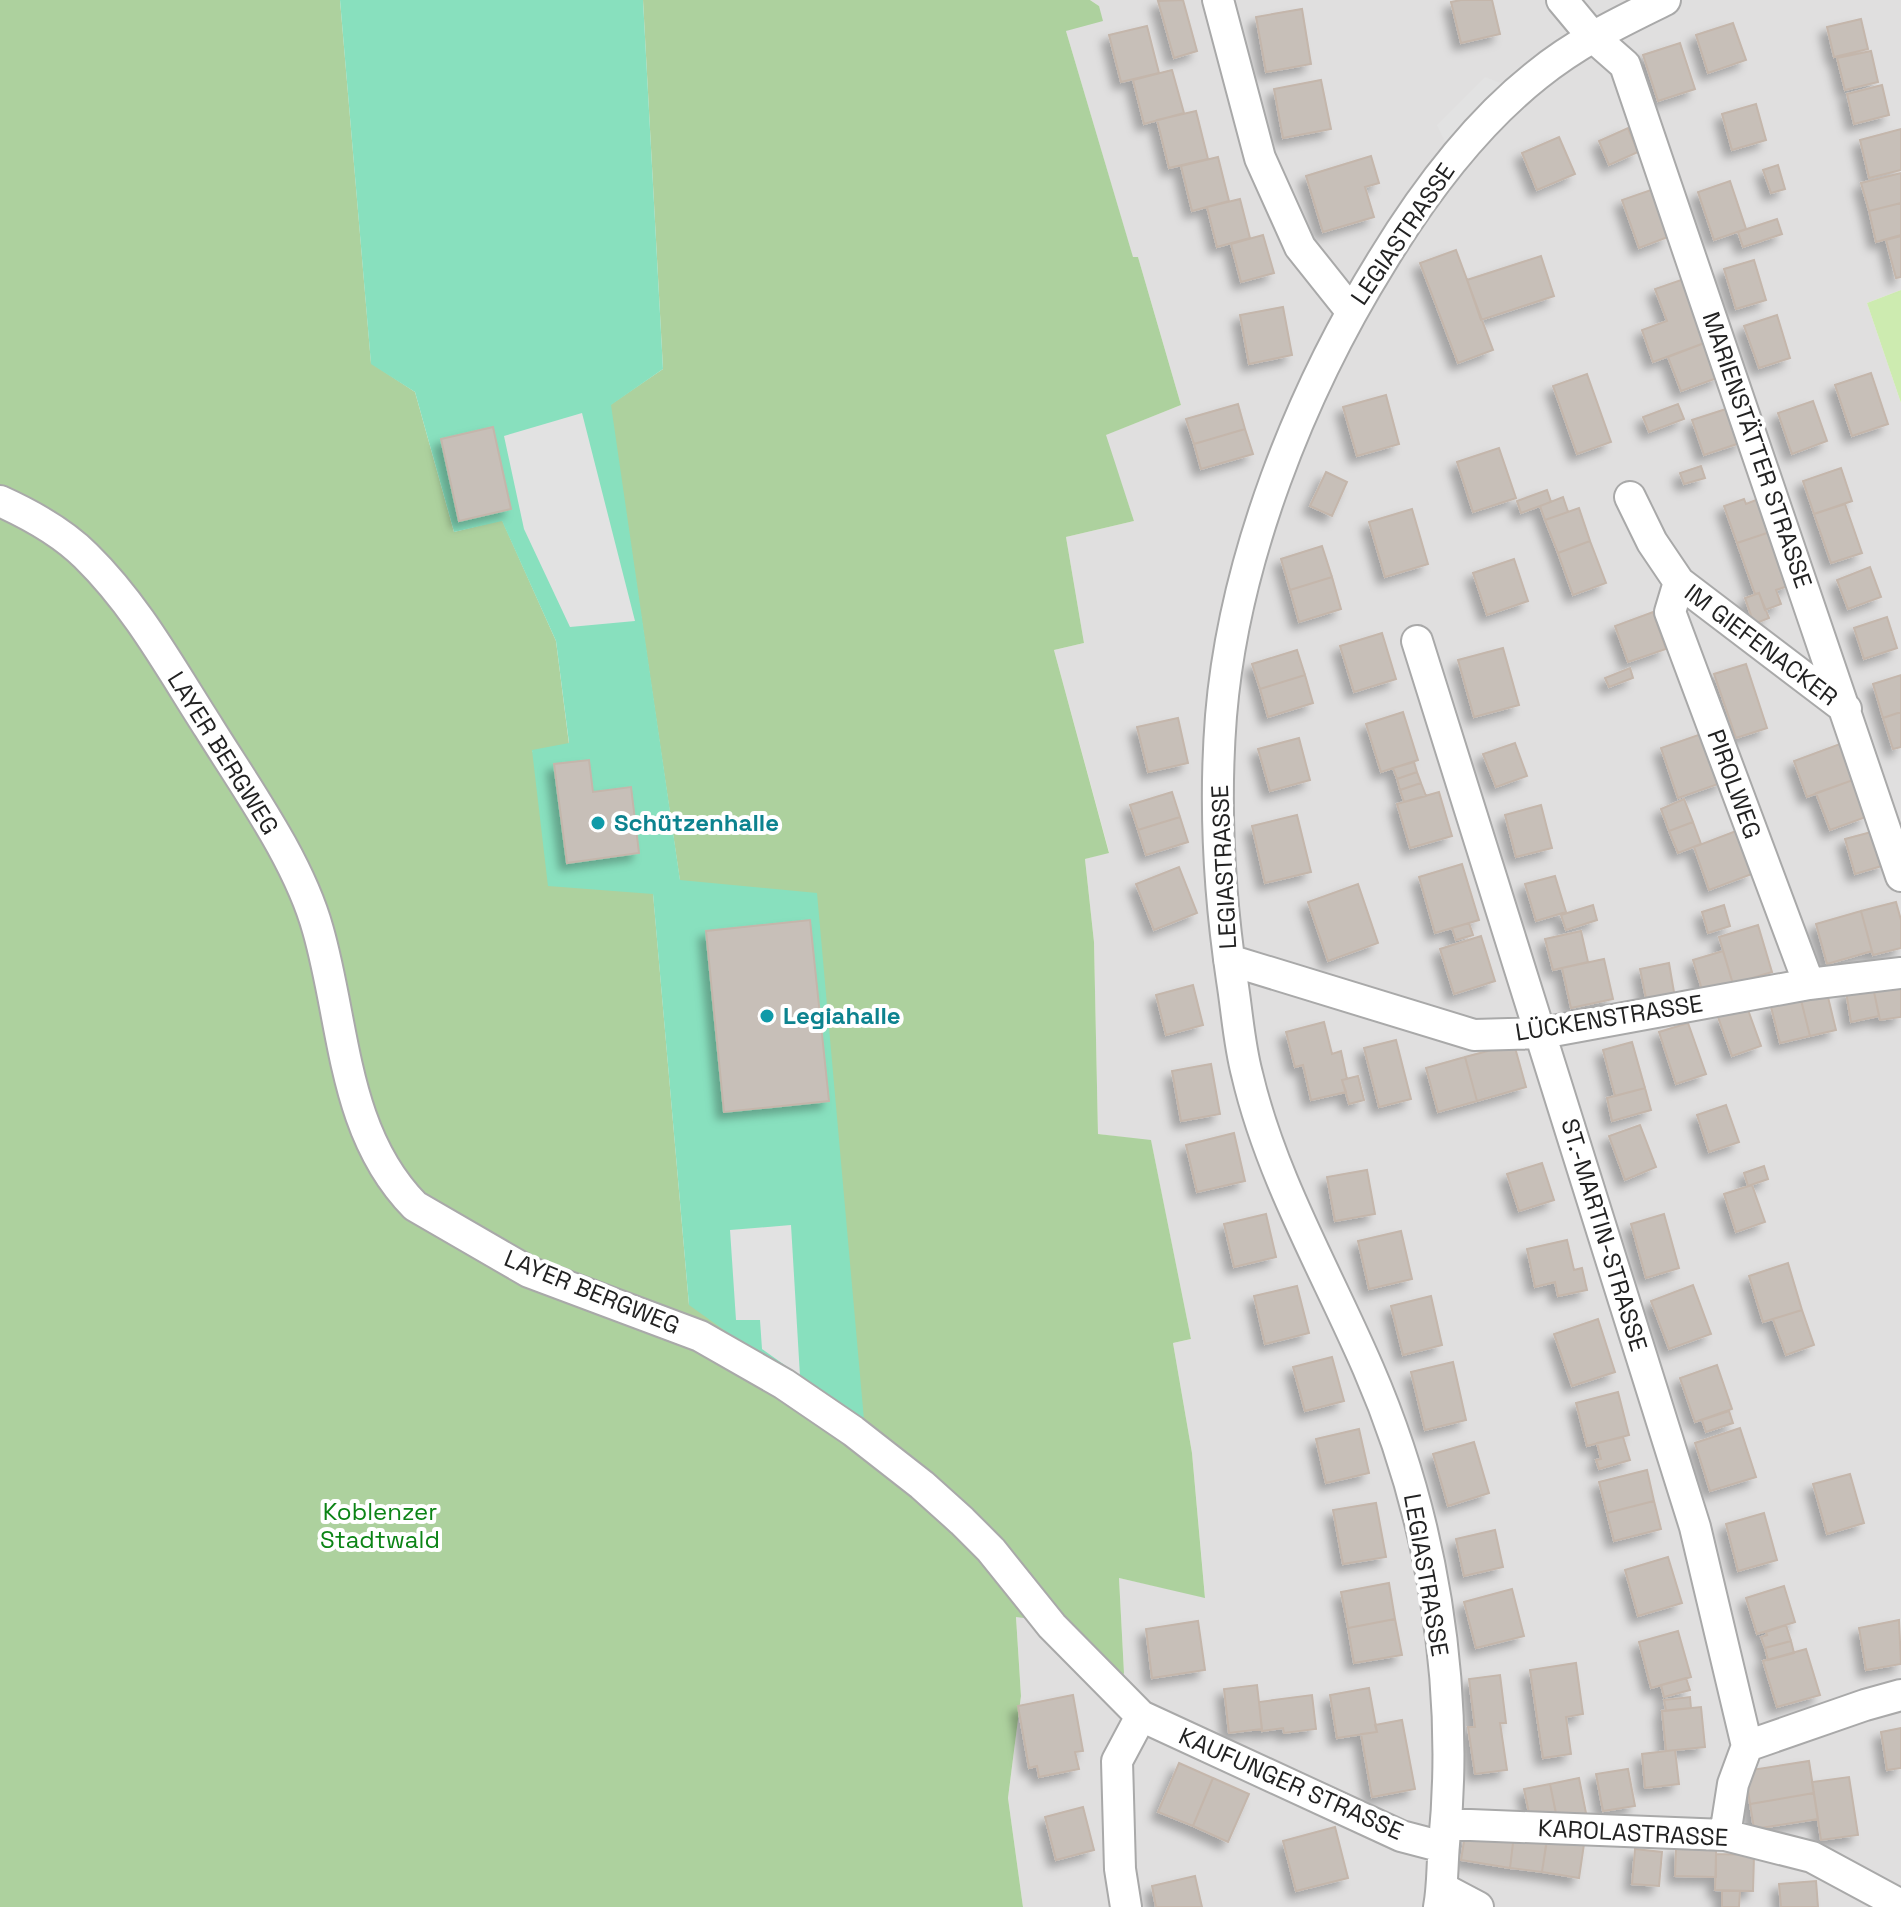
<svg xmlns="http://www.w3.org/2000/svg" width="1901" height="1907" font-family="'Space Grotesk',sans-serif">
	<style>
		.residential { fill: #e0dfdf }
		.grass { fill: #cdebb0 }
		.forest { fill: #add19e }
		.pitch { fill: #88e0be }
		.parking { fill: #e2e2e2 }
		.building { fill: #c7bfb8; stroke: #c4b6ab; stroke-width: 2; filter: url(#shadow) }
		.lines { fill: none; stroke-linecap: round; stroke-linejoin: round }
		.minor-casing { stroke: #a9a9a9; stroke-width: 34 }
		.minor { stroke: #fff; stroke-width: 30 }
		.culture-dot { fill: #0f9aa8; stroke: #fff; stroke-width: 3 }
		.labels { text-anchor: middle; stroke-width: 8; stroke-linejoin: round; paint-order: stroke }
		.street-label { font-size: 24px; fill: #222; stroke: #fff }
		.culture-label { font-size: 24px; font-weight: bold; fill: #0d838f; stroke: #fff; text-anchor: start }
		.park-label { font-size: 24px; fill: #0c8416; stroke: #fff }
	</style>
	<defs>
		<filter id="shadow"><feDropShadow dx="-7" dy="7" stdDeviation="4" flood-color="#0004"/></filter>
	</defs>
	<rect width="100%" height="100%" fill="#f2efe9"/>
	<!-- residential -->
	<path class="residential" d="M1090 0H1901V290L1867 303 1901 403V1907H1023L1008 1798 1021 1696 1016 1616 1032 1618 1124 1673 1119 1578 1205 1597 1192 1453 1173 1343 1191 1339 1151 1141 1098 1134 1094 942 1085 859 1109 852 1054 650 1084 643 1066 537 1134 521 1105 435 1181 405 1138 257 1133 258 1066 31 1099 6Z"/>
	<!-- grass -->
	<path class="grass" d="M1901 290V403L1867 303Z"/>
	<!-- forest -->
	<path class="forest" d="M0 0H340L371 363 415 392 454 532 502 520 556 641 569 744 532 751 653 893 689 1305 817 894 680 881 610 405 663 369 643 0H1090L1099 6 1103 21 1066 31 1133 257H1138L1181 405 1106 435 1134 521 1066 537 1084 643 1054 650 1109 853 1085 859 1094 942 1098 1134 1151 1140 1191 1339 1173 1343 1192 1453 1205 1598 1119 1578 1124 1673 1110 1701 1032 1619 1016 1617 1021 1696 1008 1798 1023 1907H0Z"/>
	<!-- pitch -->
	<path class="pitch" d="M340 0H643L663 369 611 405 680 880 817 893 865 1431 689 1305 653 894 548 886 532 750 569 743 556 641 502 521 454 532 415 392 371 364Z"/>
	<!-- parking -->
	<path class="parking" d="M1485 77 1511 87 1450 152 1437 125Z
		M582 413 635 621 570 627 524 529 504 436Z
		M791 1225 800 1376 762 1349 760 1320H736L730 1230Z"/>
	<!-- building -->
	<path class="building" d="M1183 0 1197 51 1174 58 1158 1Z
		M1461 0H1492L1500 34 1461 43 1451 2Z
		M1302 9 1311 64 1266 72 1256 17Z
		M1861 19 1868 49 1834 57 1827 27Z
		M1733 23 1746 60 1708 73 1696 35Z
		M1147 26 1159 73 1121 82 1109 35Z
		M1680 43 1695 89 1658 101 1643 55Z
		M1871 51 1878 82 1845 90 1837 58Z
		M1172 70 1184 113 1144 124 1133 80Z
		M1321 80 1331 129 1283 138 1274 89Z
		M1882 85 1889 115 1854 124 1847 94Z
		M1756 104 1766 140 1732 150 1722 114Z
		M1196 111 1208 159 1169 168 1157 120Z
		M1628 128 1638 152 1609 165 1599 141Z
		M1901 129V170L1869 178 1860 140Z
		M1559 137 1575 174 1537 190 1522 153Z
		M1371 156 1379 183 1365 187 1374 217 1323 232 1306 176Z
		M1218 157 1229 201 1192 211 1181 166Z
		M1778 165 1785 189 1771 193 1763 170Z
		M1901 173V203L1869 211 1861 183Z
		M1730 181 1746 229 1714 240 1698 192Z
		M1651 190 1668 237 1639 248 1622 200Z
		M1240 199 1250 238 1217 247 1207 207Z
		M1901 203V235L1876 242 1869 211Z
		M1777 219 1782 234 1743 247 1738 232Z
		M1263 235 1274 273 1241 282 1231 244Z
		M1901 236V277L1896 278 1886 240Z
		M1456 250 1493 350 1458 363 1420 263Z
		M1541 256 1554 296 1481 320 1467 280Z
		M1754 260 1766 300 1736 309 1724 269Z
		M1684 279 1707 342 1653 362 1642 330 1667 321 1655 289Z
		M1283 307 1292 355 1249 364 1240 315Z
		M1777 315 1790 358 1759 368 1744 326Z
		M1707 342 1720 377 1681 391 1668 357Z
		M1871 373 1888 424 1852 436 1835 385Z
		M1587 374 1611 442 1577 454 1553 386Z
		M1386 395 1399 444 1357 456 1343 407Z
		M1813 401 1827 441 1792 454 1778 413Z
		M1238 404 1245 429 1194 444 1186 419Z
		M1678 404 1684 419 1649 432 1643 417Z
		M1732 407 1743 442 1704 455 1692 420Z
		M493 427 511 509 459 521 441 439Z
		M1245 429 1253 454 1201 469 1194 444Z
		M1499 448 1516 498 1473 512 1457 462Z
		M1701 466 1705 478 1684 484 1680 473Z
		M1841 468 1852 501 1814 514 1803 481Z
		M1326 472 1347 482 1332 516 1310 506Z
		M1547 490 1551 502 1521 513 1517 501Z
		M1563 497 1568 512 1545 520 1540 506Z
		M1761 498 1773 531 1737 543 1724 506 1744 499 1746 504Z
		M1845 504 1862 553 1831 563 1814 514Z
		M1579 508 1590 541 1558 553 1545 520Z
		M1412 509 1428 564 1385 577 1369 522Z
		M1773 531 1791 585 1776 590 1781 604 1765 610 1759 593 1755 594 1737 543Z
		M1590 541 1606 583 1573 595 1558 553Z
		M1322 546 1332 577 1290 590 1281 559Z
		M1514 559 1528 601 1487 615 1473 573Z
		M1870 567 1881 597 1848 609 1837 580Z
		M1332 577 1341 609 1299 622 1290 590Z
		M1759 593 1769 618 1754 624 1745 598Z
		M1653 612 1666 649 1628 662 1615 626Z
		M1887 617 1897 648 1864 659 1854 628Z
		M1382 633 1396 679 1354 692 1340 646Z
		M1503 648 1519 705 1474 717 1458 660Z
		M1297 650 1305 675 1260 689 1252 664Z
		M1746 664 1767 728 1736 738 1714 674Z
		M1630 668 1633 678 1609 687 1605 678Z
		M1305 675 1313 703 1268 717 1260 689Z
		M1901 675V712L1883 718 1873 684Z
		M1403 712 1418 760 1381 772 1366 724Z
		M1901 712V747L1893 749 1883 718Z
		M1178 718 1188 763 1148 772 1137 727Z
		M1707 732 1724 782 1678 798 1661 748Z
		M1299 738 1310 780 1270 791 1258 749Z
		M1515 743 1527 776 1496 787 1483 754Z
		M1840 744 1853 780 1807 797 1794 761Z
		M589 760 593 792 631 787 639 853 567 863 554 764Z
		M1414 762 1417 772 1397 779 1393 768Z
		M1417 772 1421 783 1400 790 1397 779Z
		M1853 780 1866 817 1830 830 1816 793Z
		M1421 783 1426 796 1404 802 1400 790Z
		M1172 792 1180 817 1138 830 1130 805Z
		M1439 792 1452 836 1410 848 1397 804Z
		M1684 799 1693 822 1669 831 1661 809Z
		M1541 805 1552 848 1516 857 1505 815Z
		M1297 815 1311 872 1265 883 1252 826Z
		M1180 817 1188 842 1146 855 1138 830Z
		M1693 822 1701 844 1678 853 1669 831Z
		M1736 831 1752 874 1709 890 1694 847Z
		M1875 831 1885 865 1855 874 1845 839Z
		M1462 864 1479 920 1435 933 1419 877Z
		M1179 867 1197 913 1154 930 1136 884Z
		M1555 876 1566 912 1536 921 1525 884Z
		M1358 884 1378 943 1328 961 1308 902Z
		M1896 902 1901 920V948L1873 955 1861 911Z
		M1593 905 1597 920 1566 930 1561 915Z
		M1724 905 1730 926 1708 933 1702 912Z
		M1861 911 1872 951 1827 964 1816 924Z
		M810 920 829 1101 724 1112 706 931Z
		M1469 923 1473 935 1456 940 1452 928Z
		M1758 925 1772 972 1733 984 1719 937Z
		M1581 931 1588 962 1553 970 1545 939Z
		M1481 936 1495 981 1454 994 1440 949Z
		M1723 951 1733 984 1703 993 1693 960Z
		M1604 959 1613 999 1571 1008 1562 968Z
		M1669 963 1675 998 1647 1003 1640 969Z
		M1901 984V1017L1880 1020 1873 987Z
		M1193 985 1203 1025 1166 1035 1156 995Z
		M1873 987 1879 1016 1851 1022 1846 992Z
		M1827 993 1836 1030 1810 1036 1801 1000Z
		M1801 1000 1810 1036 1780 1043 1771 1007Z
		M1747 1007 1761 1046 1732 1056 1718 1017Z
		M1324 1022 1332 1054 1341 1051 1347 1079 1342 1080 1346 1092 1311 1100 1303 1065 1295 1067 1286 1032Z
		M1688 1023 1706 1074 1676 1084 1659 1032Z
		M1396 1040 1411 1099 1379 1107 1364 1048Z
		M1632 1042 1645 1088 1615 1096 1603 1050Z
		M1514 1044 1526 1087 1477 1101 1465 1057Z
		M1465 1057 1477 1101 1438 1112 1426 1068Z
		M1211 1064 1220 1114 1181 1121 1172 1071Z
		M1358 1076 1364 1100 1349 1104 1342 1080Z
		M1645 1088 1651 1110 1612 1121 1607 1098Z
		M1726 1105 1739 1142 1709 1152 1697 1115Z
		M1640 1125 1656 1167 1625 1180 1609 1136Z
		M1234 1133 1245 1181 1197 1192 1186 1145Z
		M1542 1163 1554 1200 1519 1211 1507 1174Z
		M1764 1166 1768 1179 1748 1186 1744 1173Z
		M1367 1170 1375 1214 1335 1221 1327 1177Z
		M1752 1185 1765 1222 1736 1232 1724 1194Z
		M1266 1214 1276 1257 1234 1267 1224 1224Z
		M1664 1214 1679 1268 1646 1278 1631 1224Z
		M1401 1231 1412 1279 1369 1289 1358 1241Z
		M1567 1240 1574 1270 1582 1268 1587 1290 1558 1296 1555 1282 1535 1287 1527 1249Z
		M1788 1263 1802 1310 1763 1322 1749 1276Z
		M1693 1285 1711 1334 1669 1349 1651 1301Z
		M1297 1286 1309 1333 1265 1344 1254 1296Z
		M1431 1296 1442 1345 1403 1355 1391 1306Z
		M1802 1310 1814 1345 1786 1355 1773 1319Z
		M1598 1319 1615 1372 1572 1386 1554 1334Z
		M1332 1357 1344 1401 1305 1411 1293 1367Z
		M1453 1362 1466 1420 1425 1430 1411 1372Z
		M1717 1365 1732 1409 1695 1422 1680 1378Z
		M1618 1392 1629 1435 1587 1446 1576 1403Z
		M1729 1411 1733 1423 1706 1432 1702 1420Z
		M1740 1428 1756 1477 1710 1491 1695 1443Z
		M1359 1429 1369 1473 1326 1483 1316 1439Z
		M1623 1437 1630 1460 1599 1469 1596 1460 1601 1459 1597 1443Z
		M1474 1442 1489 1493 1448 1506 1433 1454Z
		M1647 1470 1654 1501 1607 1513 1599 1482Z
		M1850 1474 1864 1523 1827 1534 1813 1484Z
		M1654 1501 1661 1529 1614 1541 1607 1513Z
		M1376 1503 1386 1557 1343 1564 1333 1510Z
		M1764 1513 1777 1560 1738 1571 1726 1524Z
		M1495 1530 1503 1567 1464 1576 1456 1539Z
		M1668 1557 1682 1603 1638 1616 1625 1570Z
		M1389 1583 1395 1619 1348 1628 1341 1592Z
		M1784 1586 1795 1622 1757 1634 1746 1598Z
		M1512 1589 1524 1636 1476 1648 1464 1602Z
		M1395 1619 1402 1655 1354 1663 1348 1628Z
		M1899 1620 1901 1664 1866 1670 1859 1628Z
		M1198 1621 1205 1670 1152 1678 1146 1629Z
		M1786 1625 1791 1641 1765 1648 1761 1637 1767 1635 1766 1632Z
		M1678 1631 1691 1677 1651 1688 1639 1642Z
		M1791 1641 1794 1653 1768 1660 1765 1648Z
		M1806 1649 1820 1695 1777 1707 1763 1661Z
		M1576 1663 1583 1714 1566 1717 1571 1754 1543 1758 1530 1670Z
		M1500 1675 1506 1723H1500L1507 1770 1475 1774 1468 1727H1475L1469 1679Z
		M1686 1678 1690 1690 1664 1697 1661 1685Z
		M1257 1685 1262 1729 1229 1733 1224 1689Z
		M1369 1688 1377 1732 1337 1738 1330 1695Z
		M1073 1695 1083 1751 1075 1752 1079 1769 1039 1777 1037 1766 1029 1768 1018 1706Z
		M1312 1695 1316 1729 1284 1733 1283 1728 1262 1731 1259 1702Z
		M1690 1697 1691 1708 1666 1711 1664 1700Z
		M1701 1707 1705 1747 1666 1751 1662 1711Z
		M1402 1720 1415 1789 1372 1797 1361 1734 1377 1732 1375 1725Z
		M1901 1728V1768L1887 1770 1881 1732Z
		M1675 1750 1679 1784 1645 1788 1642 1754Z
		M1809 1761 1814 1793 1750 1804 1745 1771Z
		M1179 1763 1213 1778 1193 1826 1158 1812Z
		M1628 1769 1635 1806 1603 1811 1596 1774Z
		M1849 1777 1858 1835 1821 1840 1812 1782Z
		M1213 1778 1249 1794 1228 1842 1193 1826Z
		M1579 1778 1586 1813 1557 1819 1550 1784Z
		M1550 1784 1556 1813 1530 1818 1524 1789Z
		M1814 1793 1818 1819 1754 1829 1750 1804Z
		M1083 1807 1094 1850 1056 1860 1045 1817Z
		M1335 1827 1348 1878 1296 1891 1283 1841Z
		M1465 1835H1514L1510 1868 1461 1860Z
		M1514 1835 1547 1840 1542 1872 1510 1868Z
		M1547 1838 1584 1844 1579 1878 1542 1872Z
		M1676 1847 1716 1848V1877L1675 1876Z
		M1635 1849 1662 1852 1659 1886 1632 1884Z
		M1716 1854 1754 1855 1753 1891 1715 1890Z
		M1195 1876 1202 1907H1156L1152 1886Z
		M1816 1881 1818 1907H1781L1779 1884Z
		M1722 1891H1740L1739 1907H1722Z"/>
	<g class="lines">
		<!-- minor casing -->
		<g class="minor-casing">
			<path id="minor" d="M1218 0 1260 158 1300 247 1351 311
				M1562 0 1592 36 1625 65 1901 876
				M1630 497 1652 542 1679 582 1846 709
				M0 501C31 515 62 532 86 556 137 606 171 669 209 728 247 789 299 861 318 930 345 1024 342 1132 415 1206L529 1272 700 1336 784 1384 853 1431 922 1485 962 1521 991 1550 1052 1626 1141 1716 1401 1836 1443 1847
				M1679 582 1670 612 1809 984
				M1417 641 1695 1527 1747 1746 1733 1784 1725 1835
				M1229 960 1474 1035 1542 1033 1809 984 1901 973
				M1747 1746 1865 1705 1901 1695
				M1446 1824 1725 1835 1812 1857 1901 1905
				M1442 1888 1478 1907
				M1126 1907 1120 1869 1117 1761 1141 1716
				M1439 1907C1443 1886 1442 1865 1444 1844 1460 1684 1432 1515 1368 1368 1326 1271 1271 1177 1247 1074 1239 1044 1237 1011 1232 980 1219 893 1214 805 1221 716 1234 560 1300 393 1382 261 1424 192 1474 125 1537 75 1576 43 1620 22 1665 0"/>
		</g>
		<!-- minor -->
		<use href="#minor" class="minor"/>
	</g>
	<!-- markers -->
	<g class="culture-dot">
		<circle cx="598" cy="823" r="8"/>
		<circle cx="767" cy="1016" r="8"/>
	</g>
	<g class="labels">
		<!-- street labels -->
		<g class="street-label">
			<text transform="translate(1403 234) rotate(-56)" y="8">LEGIASTRASSE</text>
			<text transform="translate(1757 450) rotate(71)" y="8">MARIENSTÄTTER STRASSE</text>
			<text transform="translate(1761 645) rotate(37)" y="8">IM GIEFENACKER</text>
			<text transform="translate(223 753) rotate(58)" y="8">LAYER BERGWEG</text>
			<text transform="translate(1734 784) rotate(70)" y="8">PIROLWEG</text>
			<text transform="translate(1224 867) rotate(-93)" y="8">LEGIASTRASSE</text>
			<text transform="translate(1609 1018) rotate(-9)" y="8">LÜCKENSTRASSE</text>
			<text transform="translate(1604 1235) rotate(73)" y="8">ST.-MARTIN-STRASSE</text>
			<text transform="translate(592 1292) rotate(22)" y="8">LAYER BERGWEG</text>
			<text transform="translate(1426 1575) rotate(80)" y="8">LEGIASTRASSE</text>
			<text transform="translate(1291 1784) rotate(24)" y="8">KAUFUNGER STRASSE</text>
			<text transform="translate(1633 1833) rotate(3)" y="8">KAROLASTRASSE</text>
		</g>
		<!-- culture labels -->
		<g class="culture-label">
			<text x="614" y="831">Schützenhalle</text>
			<text x="783" y="1024">Legiahalle</text>
		</g>
		<!-- park labels -->
		<g class="park-label">
			<text x="380" y="1520">Koblenzer<tspan x="380" dy="28">Stadtwald</tspan></text>
		</g>
	</g>
</svg>
